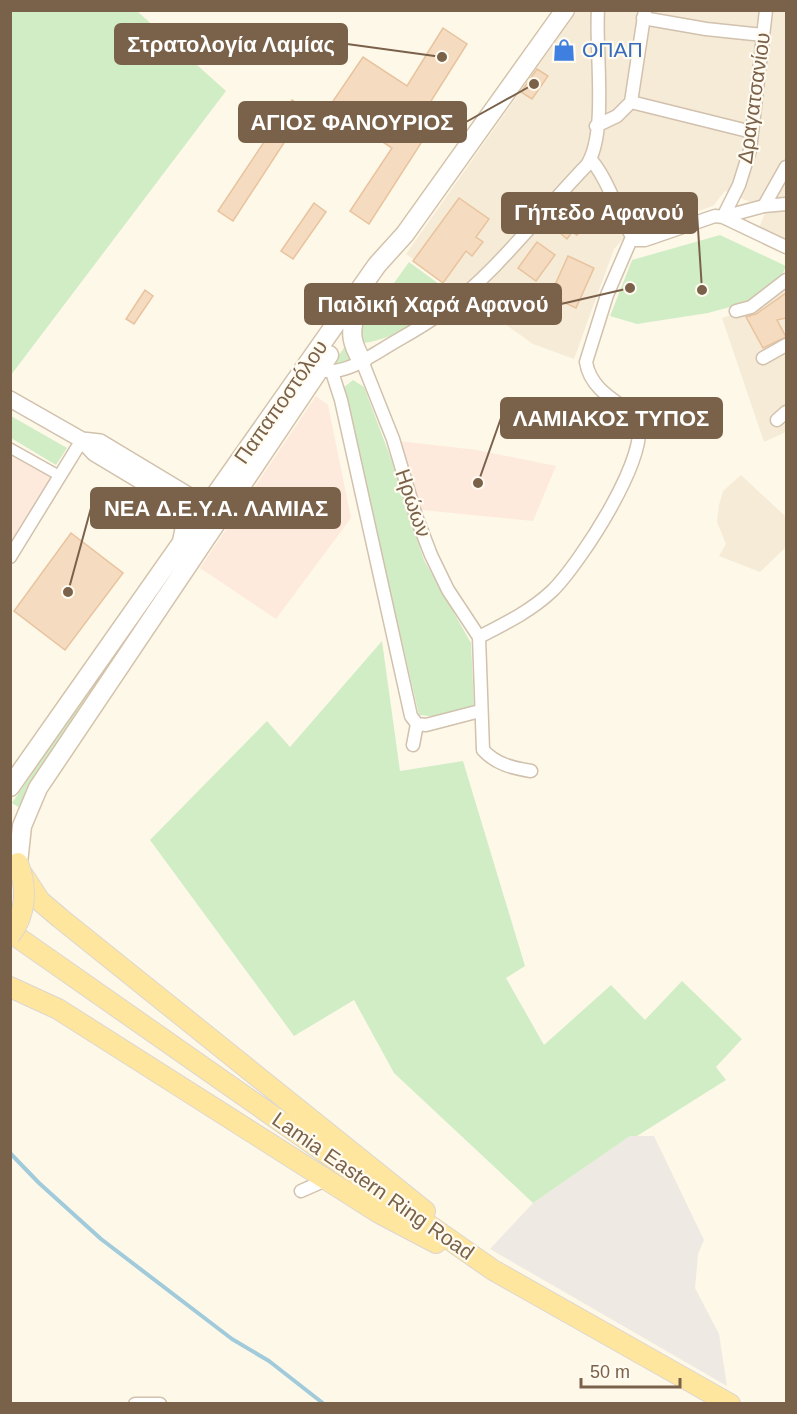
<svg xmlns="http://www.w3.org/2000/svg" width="797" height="1414" font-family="Arial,sans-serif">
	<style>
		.residential { fill: #f6ebd7 }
		.commercial { fill: #feeadc }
		.industrial { fill: #eee9e2 }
		.green { fill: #d1edc5 }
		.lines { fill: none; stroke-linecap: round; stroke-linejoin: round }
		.stream { stroke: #a1cbdb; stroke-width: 4 }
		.building { fill: #f5dbbf; stroke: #e8c39e; stroke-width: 1.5 }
		.pedestrian-casing { stroke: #d1c1ad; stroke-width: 12 }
		.minor-casing { stroke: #d1c1ad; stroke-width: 15 }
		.tertiary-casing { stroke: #d1c1ad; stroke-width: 18 }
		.secondary-casing { stroke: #d4c2aa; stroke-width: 21 }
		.primary-casing { stroke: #dcd6d0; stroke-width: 22 }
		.pedestrian { stroke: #fff; stroke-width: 9 }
		.minor { stroke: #fff; stroke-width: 12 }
		.tertiary { stroke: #fff; stroke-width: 15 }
		.secondary { stroke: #fff; stroke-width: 18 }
		.primary { stroke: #ffe69f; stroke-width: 20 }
		.primary-bridge-casing { stroke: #dcd6d0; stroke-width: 22; stroke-linecap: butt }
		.primary-bridge { stroke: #ffe69f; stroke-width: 20 }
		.labels { text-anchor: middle; stroke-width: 4.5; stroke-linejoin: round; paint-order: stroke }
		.shop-label { font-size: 21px; fill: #366cbe; stroke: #fffbf0; text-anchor: start }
		.street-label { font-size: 21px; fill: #7a614a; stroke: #fffbf0 }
		.leader { fill: none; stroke: #7a614a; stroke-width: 2 }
		.callout-dot { fill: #7a614a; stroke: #fffbf0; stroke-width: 2 }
		.callout { fill: #7a614a; stroke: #7a614a; stroke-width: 2 }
		.callout-label { font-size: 22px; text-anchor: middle; font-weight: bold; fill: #fff }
	</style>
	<rect width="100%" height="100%" fill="#fef8e9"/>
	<!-- residential -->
	<path class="residential" d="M577 11H786V240L759 228 769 202H750L725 191 713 206 627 235 614 249 574 359 533 344 406 254Z
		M786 285V432L764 442 722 318 755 307Z
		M741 475 786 517V547L760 572 719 556 726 544 717 522 719 505 723 491Z"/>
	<!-- commercial -->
	<path class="commercial" d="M316 396 328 405 351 518 276 619 200 568Z
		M399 441 477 450 556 466 533 521 422 510Z
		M11 451 53 477 11 544Z"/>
	<!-- industrial -->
	<path class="industrial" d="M630 1136H654L704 1240 698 1254 695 1288 719 1334 727 1386 490 1249 533 1203Z"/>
	<!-- green -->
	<path class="green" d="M11 10 137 11 226 91 11 375Z
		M720 235 786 266 781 278 748 302 708 313 637 324 610 316 632 260Z
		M409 262 454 295C432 318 396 338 364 343L359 338V332Z
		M349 345 355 361 335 367 334 363 345 346Z
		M353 380 364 387 390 456 424 560 471 643 474 707 440 717 419 715 343 388Z
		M11 416 67 448 56 465 11 438Z
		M189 540 194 544 20 808 12 803Z
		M382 641 400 771 463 761 525 966 506 978 544 1045 611 985 645 1020 682 981 742 1039 716 1067 726 1080 637 1136H630L533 1203 394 1073 354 1000 294 1036 150 840 267 721 290 747Z"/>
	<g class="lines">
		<!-- stream -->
		<path class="stream" d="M10 1153 39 1183 101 1239 232 1339 269 1361 324 1404"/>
	</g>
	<!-- building -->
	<path class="building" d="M443 28 467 44 431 101 443 109 369 224 350 211 392 148 329 107 363 57 407 86Z
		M537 69 548 76 532 99 521 92Z
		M292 100 306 109 233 221 218 211Z
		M459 198 489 219 476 237 483 242 472 256 466 251 443 283 413 261Z
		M314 203 326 212 293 259 281 251Z
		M570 206 589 221 577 235 572 232 567 239 553 227Z
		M537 242 555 255 536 281 518 268Z
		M568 256 594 268 576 308 550 296Z
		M145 290 153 296 134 324 126 319Z
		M786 293V318L777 320 786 337 763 348 746 317 756 314Z
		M256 488 281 505 273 518 248 501Z
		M71 533 123 573 65 650 14 611Z"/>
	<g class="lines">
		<!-- pedestrian casing -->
		<g class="pedestrian-casing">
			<path id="pedestrian" d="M10 448 60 476"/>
		</g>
		<!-- minor casing -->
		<g class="minor-casing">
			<path id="minor" d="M643 18 706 29 763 35
				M631 102 752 132
				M596 126 617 116 631 102 645 10
				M590 159C609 178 624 232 636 240H645L715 216 723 217 786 247
				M764 206 786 167
				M723 217 739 185 750 150 766 10
				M723 217 764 206 786 204
				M736 311 751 307 786 280
				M763 358 786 345
				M362 361 393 439 416 516 431 555 448 590 479 637 483 750C496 764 512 768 531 771
				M319 370C342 376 364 360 383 349 404 336 426 325 445 310 495 274 543 210 587 165 608 132 595 51 598 10
				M332 372 341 400 411 716 417 724 426 725 480 711
				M777 420 786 412
				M10 557 82 440
				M479 637C504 624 531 611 552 591 578 566 656 449 636 416 616 401 590 389 586 362L607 295 632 237
				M413 745 417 724
				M301 1191 326 1180
				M135 1404H160"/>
		</g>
		<!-- tertiary casing -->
		<g class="tertiary-casing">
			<path id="tertiary" d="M10 399 82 440 94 453 154 489 172 503 181 520 183 529 180 544
				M82 440 100 442 208 507 212 515"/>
		</g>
		<!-- secondary casing -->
		<g class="secondary-casing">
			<path id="secondary" d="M356 314C349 333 352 344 362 361
				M10 787 377 265 405 234 565 10
				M18 863 22 826 38 788 329 355"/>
		</g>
		<!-- primary casing -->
		<g class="primary-casing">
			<path id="primary" d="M23 875 40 901 60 918 425 1211
				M10 932 493 1270 730 1404
				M10 987 58 1009 379 1213 436 1243"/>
		</g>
		<!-- pedestrian -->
		<use href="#pedestrian" class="pedestrian"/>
		<!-- minor -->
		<use href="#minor" class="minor"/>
		<!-- tertiary -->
		<use href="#tertiary" class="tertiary"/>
		<!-- secondary -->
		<use href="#secondary" class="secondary"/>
		<!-- primary -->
		<use href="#primary" class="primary"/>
		<!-- primary-bridge casing -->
		<g class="primary-bridge-casing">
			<path id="primary-bridge" d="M10 935C27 914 27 887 18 863"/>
		</g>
		<!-- primary-bridge -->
		<use href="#primary-bridge" class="primary-bridge"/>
	</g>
	<!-- icons -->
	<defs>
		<g id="shop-bare" transform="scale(1.8)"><path d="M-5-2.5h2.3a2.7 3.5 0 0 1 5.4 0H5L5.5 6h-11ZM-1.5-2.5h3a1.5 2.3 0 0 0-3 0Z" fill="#3f7fe0" stroke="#fffbf0" stroke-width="2.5" paint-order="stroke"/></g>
	</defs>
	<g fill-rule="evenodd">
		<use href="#shop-bare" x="564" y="50"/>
	</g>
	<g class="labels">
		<!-- shop labels -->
		<g class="shop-label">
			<text x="582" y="57">ΟΠΑΠ</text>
		</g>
		<!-- street labels -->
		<g class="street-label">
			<text transform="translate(754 98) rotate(-82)" y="7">Δραγατσανίου</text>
			<text transform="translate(281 402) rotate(-55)" y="7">Παπαποστόλου</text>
			<text transform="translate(413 503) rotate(71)" y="7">Ηρώων</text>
			<text transform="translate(373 1186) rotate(35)" y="7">Lamia Eastern Ring Road</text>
		</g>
	</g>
	<!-- callouts -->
	<path class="leader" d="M442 57L347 44M534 84L466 122M702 290L697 213M630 288L561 304M478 483L501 418M68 592L91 508"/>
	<g class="callout-dot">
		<circle cx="442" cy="57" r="6"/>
		<circle cx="534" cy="84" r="6"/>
		<circle cx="702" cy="290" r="6"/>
		<circle cx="630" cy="288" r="6"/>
		<circle cx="478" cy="483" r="6"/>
		<circle cx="68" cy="592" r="6"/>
	</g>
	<g class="callout">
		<rect x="115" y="24" width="232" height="40" rx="6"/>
		<rect x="239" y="102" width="227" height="40" rx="6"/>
		<rect x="502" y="193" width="195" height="40" rx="6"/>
		<rect x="305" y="284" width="256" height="40" rx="6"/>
		<rect x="501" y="398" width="221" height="40" rx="6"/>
		<rect x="91" y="488" width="249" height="40" rx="6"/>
	</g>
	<g class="callout-label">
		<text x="231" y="52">Στρατολογία Λαμίας</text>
		<text x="352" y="130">ΑΓΙΟΣ ΦΑΝΟΥΡΙΟΣ</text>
		<text x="599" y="220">Γήπεδο Αφανού</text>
		<text x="433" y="312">Παιδική Χαρά Αφανού</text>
		<text x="611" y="426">ΛΑΜΙΑΚΟΣ ΤΥΠΟΣ</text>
		<text x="216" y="516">ΝΕΑ Δ.Ε.Υ.Α. ΛΑΜΙΑΣ</text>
	</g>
	<!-- border -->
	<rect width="797" height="1414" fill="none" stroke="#7a614a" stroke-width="24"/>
	<!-- scale -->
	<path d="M581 1378v9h99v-9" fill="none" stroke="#7a614a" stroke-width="3"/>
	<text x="590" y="1378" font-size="18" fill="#7a614a" stroke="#fffbf0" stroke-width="4.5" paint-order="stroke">50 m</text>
</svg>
